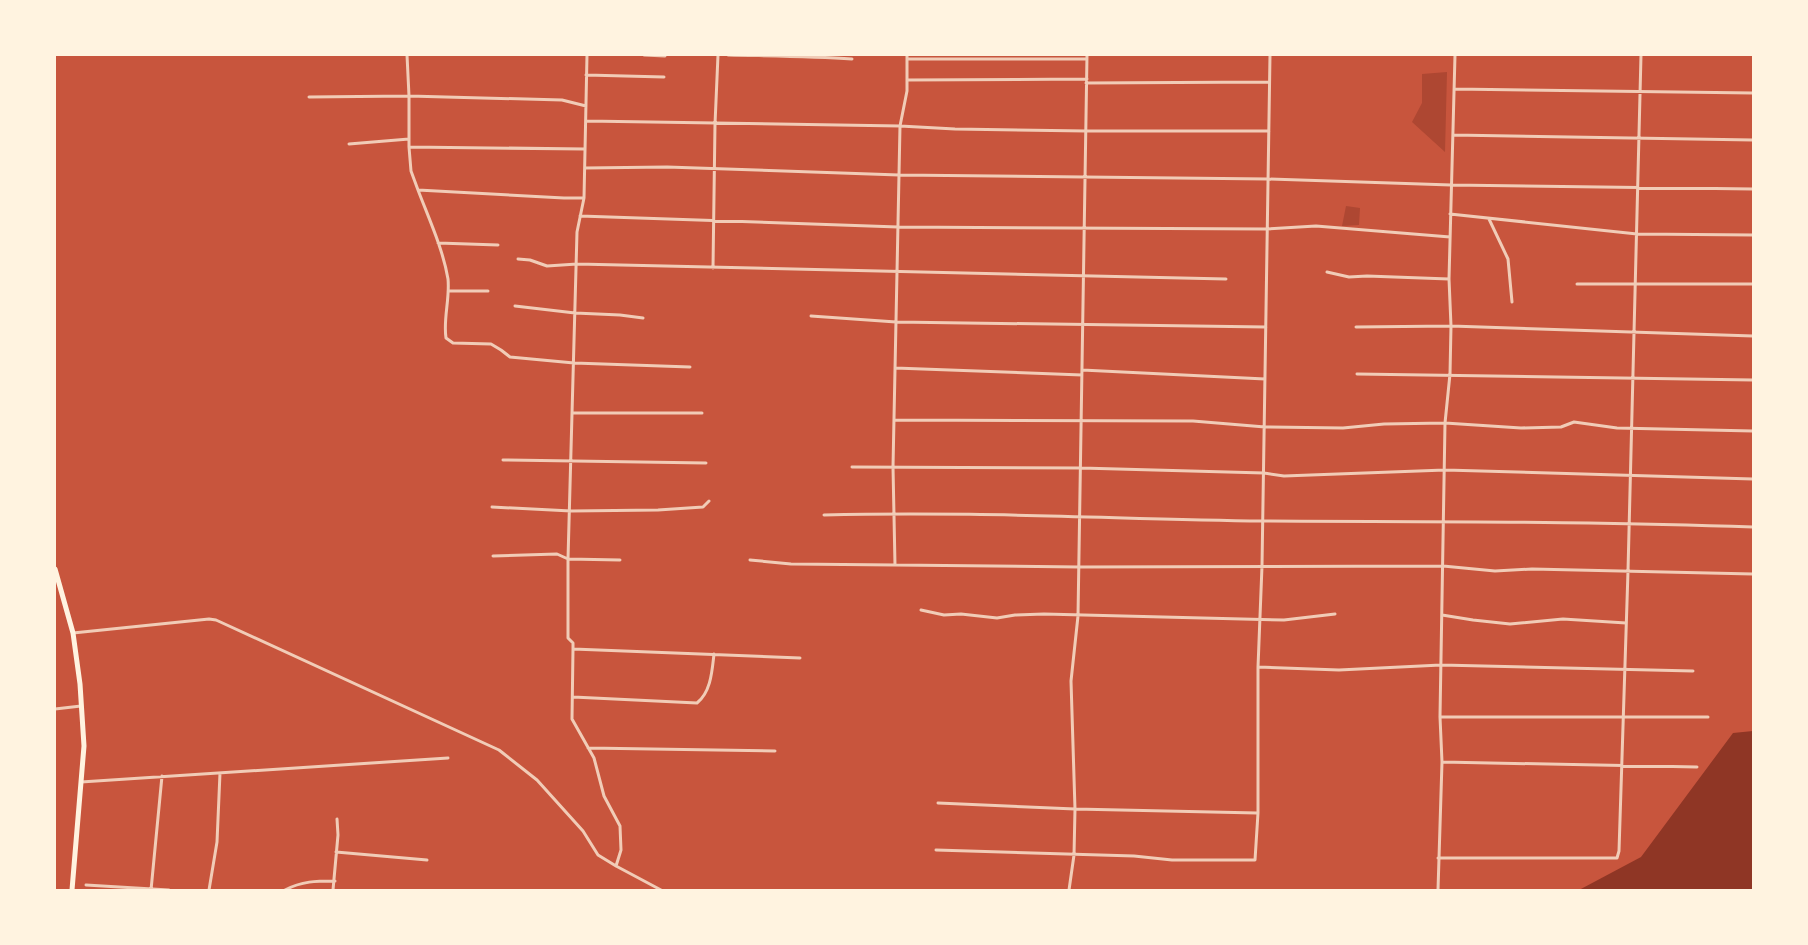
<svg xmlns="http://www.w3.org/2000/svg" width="1808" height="945" font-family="Arial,sans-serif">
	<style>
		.green { fill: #ae4732 }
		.water { fill: #8f3625 }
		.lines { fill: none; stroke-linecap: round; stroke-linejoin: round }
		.minor { stroke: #f1ccb7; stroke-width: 3 }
		.trunk { stroke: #fff3e0; stroke-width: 5 }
	</style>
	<rect width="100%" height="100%" fill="#c8553d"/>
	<!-- green -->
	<path class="green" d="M1447 72 1445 152 1412 122 1422 103V74Z
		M1346 206 1360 208 1359 225 1342 226Z"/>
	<!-- water -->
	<path class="water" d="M1753 731V890H1579L1641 857 1733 733Z"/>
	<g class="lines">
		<!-- minor -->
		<path class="minor" d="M407 55 409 96V147L411 171 418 190 564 198H584
			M587 55 584 198 577 232 568 559V638L573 643V649L572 719 594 758 604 796 620 826 621 850 616 866
			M644 55 665 56
			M728 55C770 56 811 56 852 59
			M907 55V91L900 126 893 467 895 565 1079 567 1443 566 1495 571 1532 569 1753 574
			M907 59H1087
			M586 75 664 77
			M907 80 1087 79
			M1086 83 1269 82
			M1454 89 1753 93
			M309 97 409 96 562 100 586 106
			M586 121 900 126 955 129 1086 131H1269
			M1453 135 1753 140
			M349 144 409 139
			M409 147 585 149
			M585 168 667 167 899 175 1268 179 1451 185 1753 189
			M418 190C429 219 443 249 448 279 450 299 443 319 446 338L453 343 491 344 501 350 510 357 574 363 690 367
			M1450 214 1637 234 1753 235
			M580 216 898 227 1267 229 1316 226 1450 237
			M1489 219 1508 259 1512 302
			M438 243 498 245
			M518 259 530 260 547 266 577 264 1226 279
			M713 268 715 124 718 55
			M1327 272 1349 277 1367 276 1449 279
			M1577 284H1753
			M448 291H488
			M515 306 575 313 620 315 643 318
			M811 316 896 322 1266 327
			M1356 327 1451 326 1753 336
			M895 368 1082 375
			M1082 370 1265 379
			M1357 374 1753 380
			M573 413H702
			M894 420 1193 421 1265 427 1343 428 1384 424 1445 423 1521 428 1561 427 1574 422 1617 428 1753 431
			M503 460 706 463
			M852 467 1081 468 1264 473 1284 476 1445 470 1753 479
			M492 507 571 511 658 510 703 507 709 501
			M824 515C970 511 1116 519 1263 521 1426 522 1590 521 1753 527
			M493 556 557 554 568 559 620 560
			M750 560 791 564 895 565
			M921 610 944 615 961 614 997 618 1015 615 1044 614 1284 620 1335 614
			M1442 615 1473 620 1510 624 1563 619 1626 623
			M73 633 209 619 216 620 499 750 537 780 583 831 598 855 616 866 661 890
			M573 649 800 658
			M1258 667 1339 670 1441 665 1693 671
			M573 697 697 703C711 692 712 671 714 654
			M55 709 81 706
			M1440 717H1708
			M588 748 775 751
			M1442 762 1697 767
			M81 782 448 758
			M938 803 1075 809 1257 813
			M936 850 1134 856 1172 860H1255L1258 813V667L1262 566 1270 55
			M336 852 427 860
			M1438 858H1617L1619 851 1628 571 1641 55
			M86 885 169 890
			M151 890 162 776
			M209 890 217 842 220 773
			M285 890C302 881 316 881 335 881
			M333 890 338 835 337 819
			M1069 890 1074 855 1075 809 1071 681 1078 616 1087 55
			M1438 890 1442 762 1440 717 1445 423 1450 374 1451 326 1449 279 1455 55"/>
		<!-- trunk -->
		<path class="trunk" d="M55 569 73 633 80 684 84 746 72 890"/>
	</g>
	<!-- border -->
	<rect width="1808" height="945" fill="none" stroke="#fff3e0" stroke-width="112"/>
</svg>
